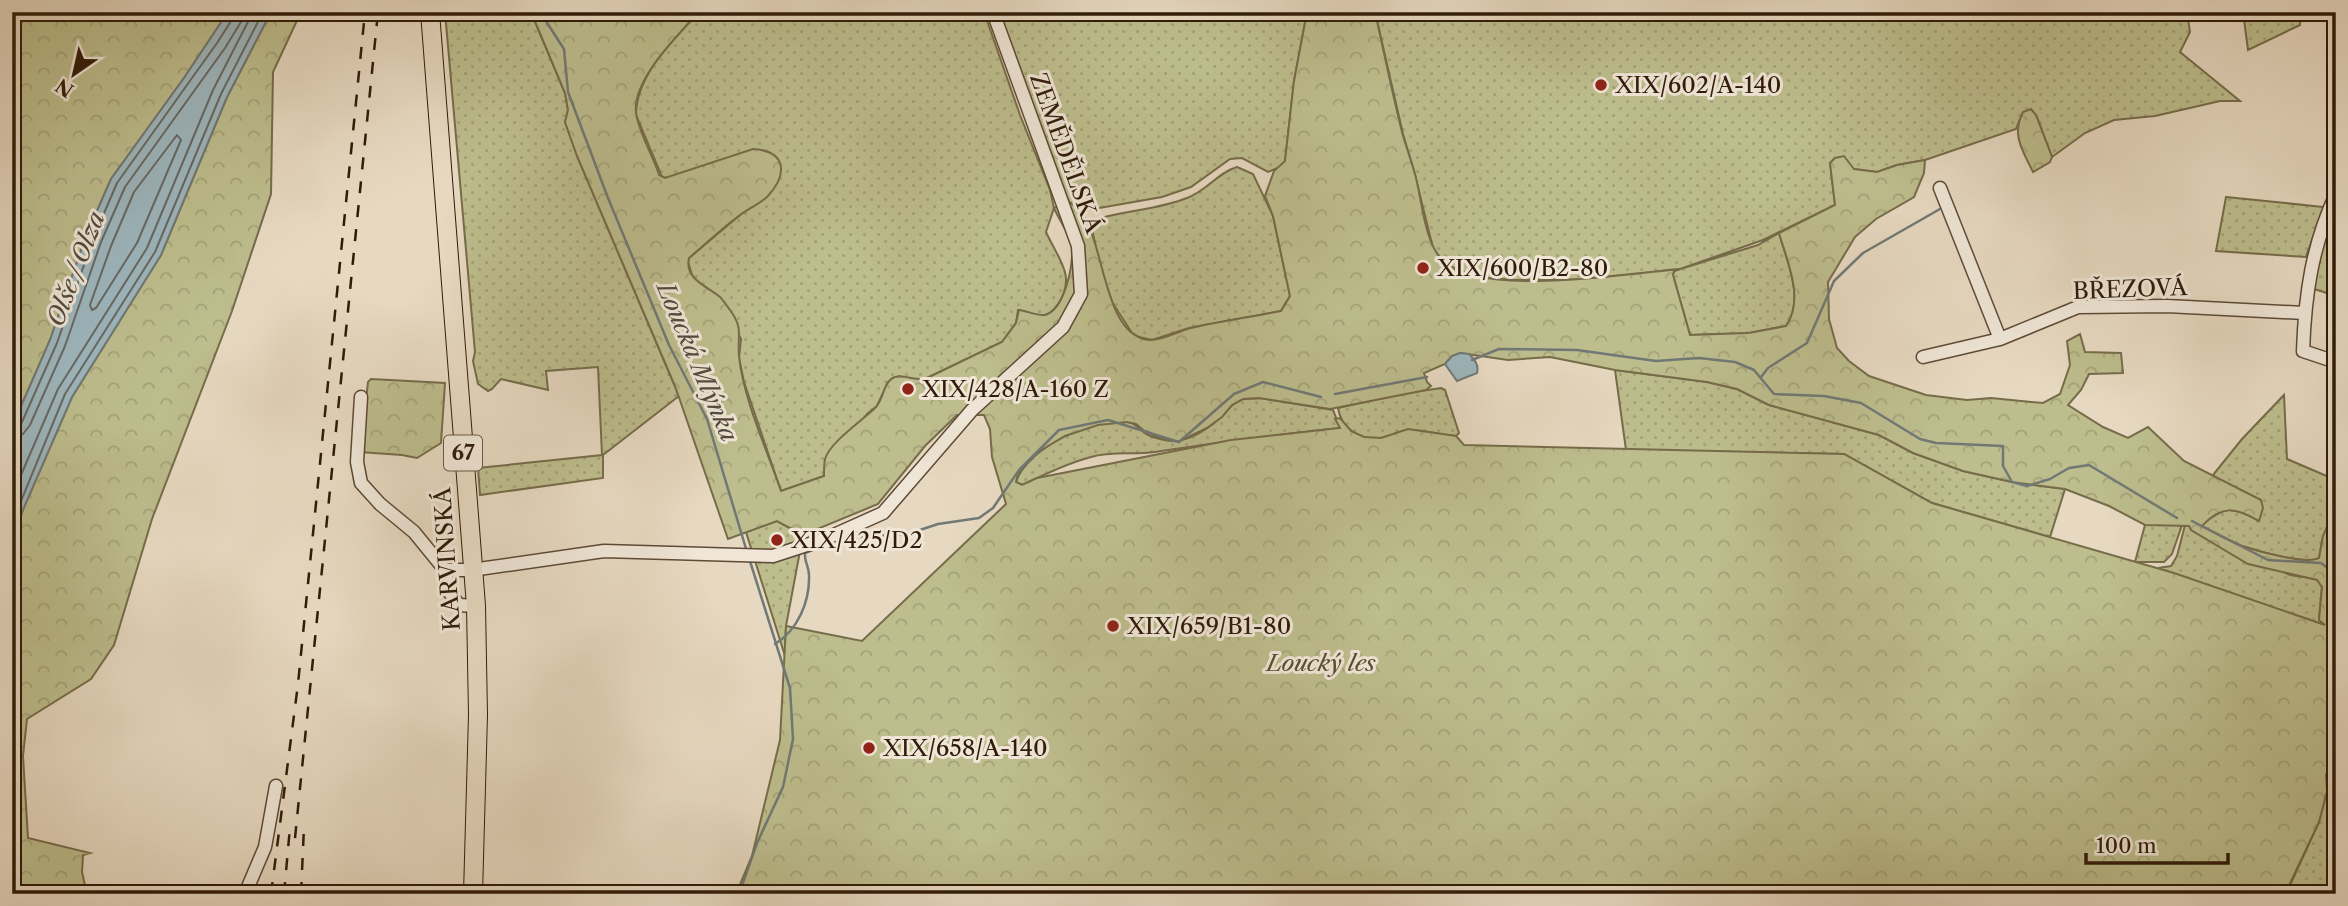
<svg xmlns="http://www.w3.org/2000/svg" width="2348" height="906" font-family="'Libre Caslon Text',serif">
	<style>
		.grass { fill: url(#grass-dots); stroke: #766c4a; stroke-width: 2 }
		.forest { fill: url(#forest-crowns); stroke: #766c4a; stroke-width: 2; fill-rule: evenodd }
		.water { fill: #9db7bf; stroke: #717976; stroke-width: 2 }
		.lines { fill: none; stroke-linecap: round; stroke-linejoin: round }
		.shore { stroke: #666964; stroke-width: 2 }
		.stream { stroke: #717976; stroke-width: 2.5 }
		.street-casing { stroke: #5e4a36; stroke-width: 15 }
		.primary-casing { stroke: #301b08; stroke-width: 20 }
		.street { stroke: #efe6d7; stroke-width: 12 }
		.primary { stroke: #e7d9c1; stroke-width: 18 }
		.rail { stroke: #301b08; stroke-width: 2.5; stroke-dasharray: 12 12; stroke-linecap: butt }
		.poi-dot { fill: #8f2418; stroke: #efe6d7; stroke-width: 2.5 }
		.labels { text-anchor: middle; stroke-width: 6; stroke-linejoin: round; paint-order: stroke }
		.shield { fill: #efe6d7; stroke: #695846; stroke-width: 2 }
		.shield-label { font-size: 21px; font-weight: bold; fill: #301b08 }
		.poi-label { font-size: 23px; fill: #301b08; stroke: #efe6d7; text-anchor: start }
		.street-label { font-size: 23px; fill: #301b08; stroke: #efe6d7 }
		.park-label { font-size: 23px; font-style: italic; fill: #5a4c30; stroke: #efe6d7 }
		.water-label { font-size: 24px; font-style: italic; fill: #514a3f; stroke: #efe6d7 }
	</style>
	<defs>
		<pattern id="grass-dots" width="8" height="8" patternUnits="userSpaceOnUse" patternTransform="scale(1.75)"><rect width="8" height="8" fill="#bdbd8d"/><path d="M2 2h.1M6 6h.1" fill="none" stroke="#a3a278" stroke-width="1.8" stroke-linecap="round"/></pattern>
		<pattern id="forest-crowns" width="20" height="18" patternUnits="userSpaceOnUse" patternTransform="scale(1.75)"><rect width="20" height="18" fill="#bdbd8d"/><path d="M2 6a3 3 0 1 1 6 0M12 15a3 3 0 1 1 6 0" fill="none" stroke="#a3a278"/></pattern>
	</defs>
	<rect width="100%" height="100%" fill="#e7d9c1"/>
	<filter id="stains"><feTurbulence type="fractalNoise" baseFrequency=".00286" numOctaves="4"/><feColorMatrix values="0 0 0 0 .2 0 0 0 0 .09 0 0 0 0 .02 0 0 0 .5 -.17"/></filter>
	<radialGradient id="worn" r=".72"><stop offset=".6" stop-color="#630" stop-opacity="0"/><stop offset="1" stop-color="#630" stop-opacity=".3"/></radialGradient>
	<!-- grass -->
	<path class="grass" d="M445 12H531L565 93 568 110 565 122 577 156 679 396 603 455V478L480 495 478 468 602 455 598 367 546 371 548 390 501 379 492 389 488 391 478 384 473 361 475 352Z
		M699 12H984L1020 115 1050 190 1054 208 1046 232C1058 259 1077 276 1058 304 1054 310 1048 316 1040 315 1033 315 1026 311 1018 310L1016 323 1002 342 927 378 914 380 899 376 888 382 877 406 867 414 824 476 781 491 744 382 739 358 741 339 719 297 699 284 692 275 688 262 689 258 740 215 766 197 662 177 636 115C636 75 673 40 699 12Z
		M994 12H1307L1294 81 1285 161 1280 167 1268 172 1242 158 1230 159 1191 187 1162 197 1088 210 1068 202Z
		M1375 12H2187L2190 32 2180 52 2240 101H2220L2155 116 2114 120 2085 133 2052 157 2036 115 2020 119 2016 129 1925 160 1897 165 1877 172 1854 169 1835 158 1830 163 1835 205 1763 240 1680 269 1583 279 1515 280 1475 277 1445 264 1433 248 1415 175 1403 134Z
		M2243 12H2301L2300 25 2248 50Z
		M1237 167 1253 174 1273 216 1290 296 1281 311 1189 328 1152 340 1139 337 1132 333 1112 302 1099 262 1092 229 1101 218C1129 210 1160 209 1187 198 1207 191 1217 173 1237 167Z
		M2226 197 2324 207 2306 257 2216 251Z
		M2336 206V296L2311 288 2318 256Z
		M1779 233C1787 262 1805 299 1786 326L1749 333 1690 335 1673 275 1674 271 1758 245Z
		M1615 370 1707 382 1737 389 1769 405 1879 435 1913 453 1963 471 2012 482 2065 489 2050 537 1932 503 1844 454 1626 450Z
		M1441 388 1445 390 1459 433 1456 436C1442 435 1423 430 1411 430 1399 430 1390 437 1379 438 1359 440 1341 428 1338 408L1401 394Z
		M2284 395 2287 459 2336 480V508L2323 536 2319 558C2306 565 2257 551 2242 546 2228 540 2214 532 2201 526 2224 506 2232 505 2259 521L2213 475 2242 439Z
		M1259 398 1333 410 1340 428C1278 434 1217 443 1155 452 1134 455 1111 451 1091 457 1067 463 1044 475 1022 485L1016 482C1027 447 1094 417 1128 422 1135 423 1136 426 1141 430 1149 438 1170 443 1181 440 1196 437 1212 426 1222 416 1229 409 1233 402 1243 399 1248 398 1254 399 1259 398Z
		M777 521 803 535 786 626 785 656 746 532Z
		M2145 525H2182L2172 554 2164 562H2135Z
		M2185 525 2189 526 2290 575 2317 579 2322 587 2319 619 2327 626 2158 568 2171 566 2177 556Z
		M2336 754V894H2286L2319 822 2327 791 2326 775Z"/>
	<!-- forest -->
	<path class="forest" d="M12 12H228L184 78 111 179 86 236 50 340 12 427Z
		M271 12H301L273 72 271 194 232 311 152 519 114 645 91 679 27 719 23 756 28 838 90 853 83 855 82 872 87 894H12V550L22 512 72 397 161 255 227 97Z
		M531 12H699C678 35 632 80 636 113 639 134 653 155 659 175L665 178 753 149C787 151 788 175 767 197 759 204 748 209 740 215 722 228 706 244 689 258 684 279 707 286 720 297 723 300 727 306 730 310 744 329 737 335 739 356 743 398 767 450 781 491L824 476C824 471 824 464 825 459 830 442 863 420 875 408 884 400 883 381 895 377 905 374 916 382 927 378L1002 342 1016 323 1019 310C1027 311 1037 316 1045 315 1065 310 1073 265 1072 248 1071 236 1059 220 1054 208L1068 202C1108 217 1096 334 1149 340 1162 341 1178 331 1191 328 1220 321 1251 317 1281 311L1290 296 1273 216 1265 196 1274 171 1285 161 1294 81 1307 12H1375C1384 52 1392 92 1402 132 1406 147 1412 162 1416 178 1422 202 1425 245 1444 262 1483 297 1628 274 1680 269L1674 271 1673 275 1690 335 1749 333 1786 326C1805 299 1787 261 1779 233L1835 205 1830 163 1835 158 1844 156 1854 169 1877 172 1897 165 1925 160 1924 173 1914 197 1876 219 1855 237 1828 282 1829 319 1837 348 1849 361 1869 376 1926 395 1967 400 1991 398 2043 403 2060 394 2070 365 2067 341 2080 334 2085 352 2121 353 2123 373 2089 374 2081 390 2068 405 2103 427 2128 438 2148 427 2184 461 2261 500 2263 508 2259 521C2235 507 2221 505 2202 526 2215 533 2229 541 2242 546 2257 551 2307 565 2319 558L2323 536 2336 507V754L2326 775 2327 791 2319 822 2285 894H736L752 856 780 740 786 626 862 641 1006 504 992 457 990 429 984 415H957L925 446 878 504 803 535 777 521 728 539 675 386 577 156 565 122 568 110 565 93ZM1460 353 1508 360 1550 357 1615 370 1707 382 1737 389 1769 405 1879 435 1913 453 1963 471 2012 482 2065 489 2109 506 2145 525 2189 526 2191 530 2248 564 2317 580 2322 587 2319 620 2325 625 2174 573 1932 503 1844 454 1464 445 1456 436 1408 429 1381 438 1364 437 1351 431 1340 418 1335 419 1340 428 1231 440 1037 478 1022 485 1016 482 1018 473 1038 452 1065 436 1098 425 1127 422 1136 424 1149 435 1178 442 1207 428 1222 417 1232 405 1243 399 1259 398 1330 409 1426 390 1431 386 1427 382 1424 373 1445 364 1452 356Z
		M2031 109 2036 115 2052 157 2050 162 2033 172C2023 151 2011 135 2023 112Z
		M371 379 445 383 441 443 417 458 402 455 360 452 368 382Z"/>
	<!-- water -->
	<path class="water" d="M228 12H271L227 97 161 255 72 397 22 512 12 550V427L50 340 86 236 111 179 184 78Z
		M1460 353 1469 354C1475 360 1479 365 1477 373L1457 381 1445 364 1452 356Z"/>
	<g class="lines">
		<!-- shore -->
		<path class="shore" d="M177 135 181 140 137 243 96 308 92 310 90 305 111 246 134 192Z
			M12 427 18 426 22 422 57 343 93 239 117 183 217 43 233 18V12
			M12 436 23 434 30 425 65 346 101 242 125 187 225 48 241 22 242 12
			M12 496 58 389 147 248 213 90 253 12
			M12 523 65 394 155 252 221 94 263 12"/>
		<!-- stream -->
		<path class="stream" d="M540 12 564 49 568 92 608 198 669 345 707 419 747 552
			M1472 360 1499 349 1577 350 1656 361 1699 358 1735 362 1754 370 1774 394 1824 396 1861 403 1920 439 1936 443 2003 446V466L2012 482 2027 486 2050 479 2069 468 2089 465 2177 518
			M1761 377 1768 368 1807 343 1834 281 1863 253 1940 209
			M1335 394 1427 377
			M2192 521 2268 560 2321 563 2329 569 2336 582
			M841 538 908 534 938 524 979 518 993 508 1019 470 1059 430 1108 420 1179 442 1234 394 1263 382 1321 397
			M775 644C798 630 810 601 809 575 809 566 804 562 805 553L815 549
			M739 894 757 843 783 787 793 739 790 688 749 558"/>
		<!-- street casing -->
		<g class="street-casing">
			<path id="street" d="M1940 188 2000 339
				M2336 194C2312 246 2305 294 2303 351L2336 362
				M1923 357 2000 339 2078 307 2167 306 2304 313
				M361 397 357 462 361 483 380 504 414 532 445 570H472L604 551 773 556 825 539 883 513 972 410 1063 327 1081 294 1078 246 993 12
				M445 570 450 593 459 605 476 606
				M245 894 265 847 276 786"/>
		</g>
		<!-- primary casing -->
		<g class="primary-casing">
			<path id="primary" d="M430 12 476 606 478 715 473 894"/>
		</g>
		<!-- street -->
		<use href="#street" class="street"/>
		<!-- primary -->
		<use href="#primary" class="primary"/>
		<!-- rail -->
		<path class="rail" d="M295 838 378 12
			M271 894 298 684 365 12
			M284 894 290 827
			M301 894 304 827"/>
	</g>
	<!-- markers -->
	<g class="poi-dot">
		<circle cx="1601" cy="85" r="7"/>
		<circle cx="1423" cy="268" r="7"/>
		<circle cx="908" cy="389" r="7"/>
		<circle cx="777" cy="540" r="7"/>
		<circle cx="1113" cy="626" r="7"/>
		<circle cx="869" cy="748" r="7"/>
	</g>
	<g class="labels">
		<!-- shield labels -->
		<rect class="shield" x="444" y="435.5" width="38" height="35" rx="5"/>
		<g class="shield-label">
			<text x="463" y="460">67</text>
		</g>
		<!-- poi labels -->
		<g class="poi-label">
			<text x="1615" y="93">XIX/602/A-140</text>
			<text x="1437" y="276">XIX/600/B2-80</text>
			<text x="922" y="397">XIX/428/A-160 Z</text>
			<text x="791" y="548">XIX/425/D2</text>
			<text x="1127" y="634">XIX/659/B1-80</text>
			<text x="883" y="756">XIX/658/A-140</text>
		</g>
		<!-- street labels -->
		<g class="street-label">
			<text transform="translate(1066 153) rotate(70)" y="8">ZEMĚDĚLSKÁ</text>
			<text transform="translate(2130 289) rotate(-2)" y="8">BŘEZOVÁ</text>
			<text transform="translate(447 559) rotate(-94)" y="8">KARVINSKÁ</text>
		</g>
		<!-- park labels -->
		<g class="park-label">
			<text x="1321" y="671">Loucký les</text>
		</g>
		<!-- water labels -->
		<g class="water-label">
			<text transform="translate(76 269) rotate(-69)" y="8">Olše / Olza</text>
			<text transform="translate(697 362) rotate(67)" y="8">Loucká Mlýnka</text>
		</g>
	</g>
	<!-- margin -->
	<rect width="2348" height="906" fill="none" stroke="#e7d9c1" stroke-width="42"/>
	<rect x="14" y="14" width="2320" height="878" fill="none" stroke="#301b08" stroke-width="3.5"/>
	<rect x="21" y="21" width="2306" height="864" fill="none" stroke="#301b08" stroke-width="2"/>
	<!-- north arrow -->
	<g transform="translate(74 74) rotate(214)" stroke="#efe6d7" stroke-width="5" paint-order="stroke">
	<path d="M0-5L12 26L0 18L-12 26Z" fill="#301b08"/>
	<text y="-10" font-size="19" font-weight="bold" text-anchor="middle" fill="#301b08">N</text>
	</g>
	<!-- scale -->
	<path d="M2086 853v10h142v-10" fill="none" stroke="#301b08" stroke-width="3.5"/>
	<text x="2096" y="853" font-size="21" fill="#301b08" stroke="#efe6d7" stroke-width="5" paint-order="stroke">100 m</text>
	<rect width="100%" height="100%" filter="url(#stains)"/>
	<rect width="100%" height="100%" fill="url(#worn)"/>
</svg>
